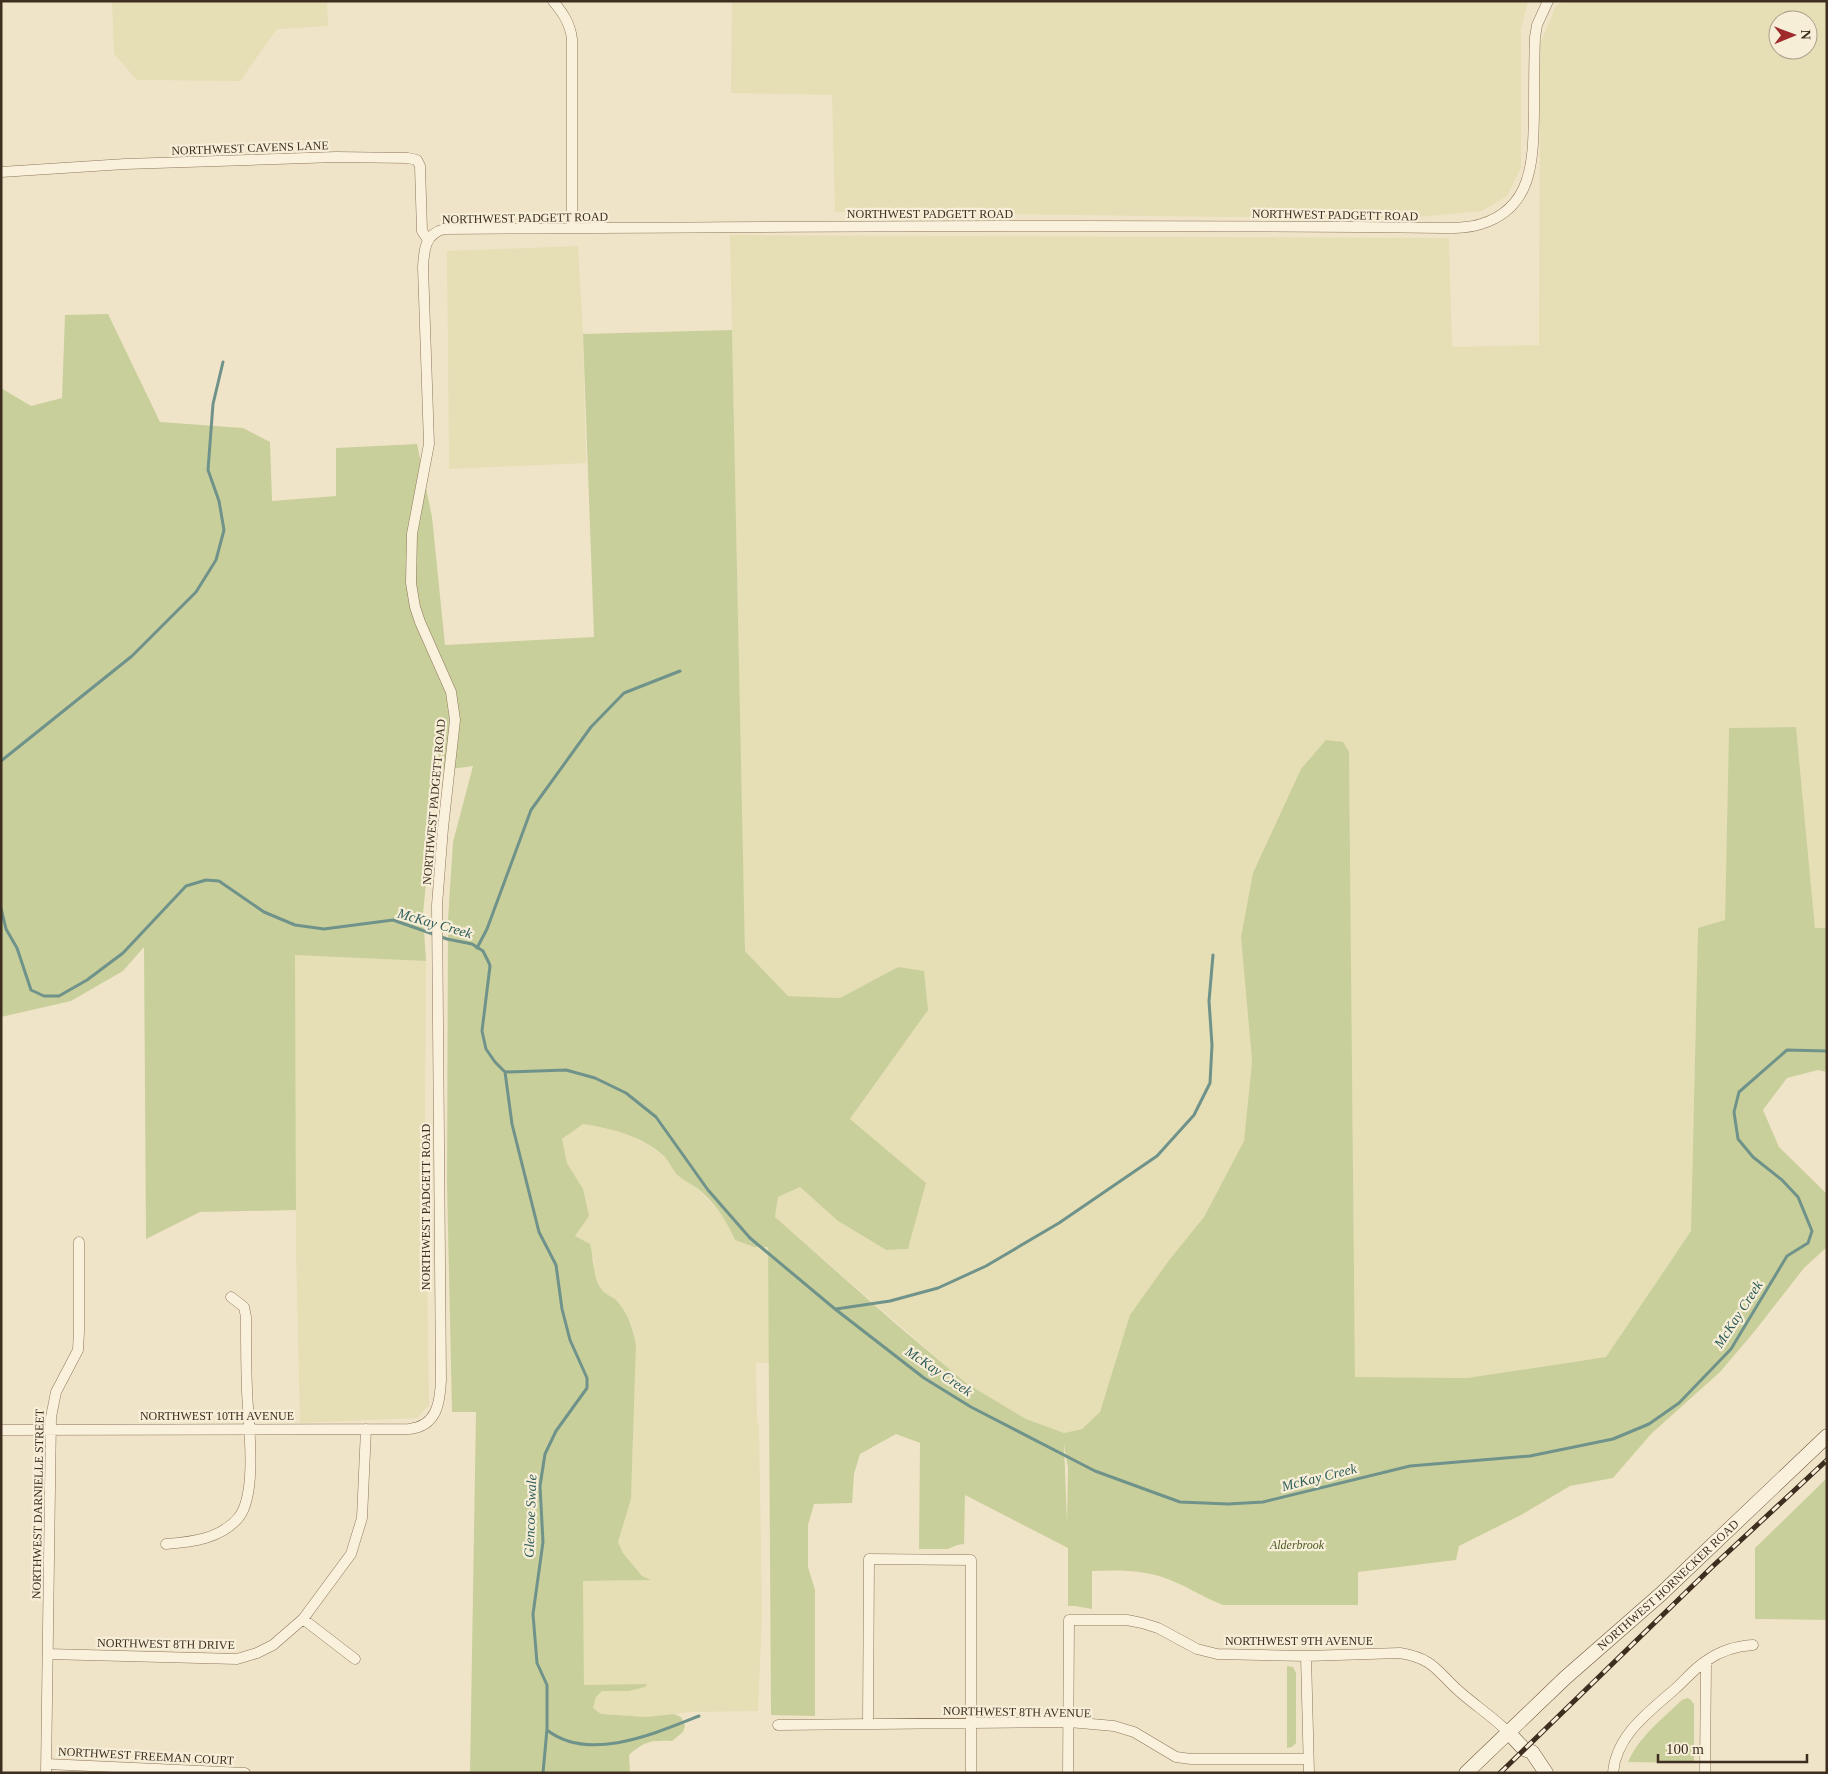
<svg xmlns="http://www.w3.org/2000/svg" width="1828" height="1774" font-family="'Times New Roman',serif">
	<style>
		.farmland { fill: #e6deb5; fill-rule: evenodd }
		.green { fill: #c9cf9b; fill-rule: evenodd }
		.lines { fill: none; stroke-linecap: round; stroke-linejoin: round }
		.stream { stroke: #6f938a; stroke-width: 3 }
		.street-casing { stroke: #8d765c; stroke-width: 11 }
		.secondary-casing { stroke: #6f573f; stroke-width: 15 }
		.street { stroke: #faf1dc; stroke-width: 10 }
		.secondary { stroke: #faf1dc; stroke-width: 14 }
		.rail-casing { stroke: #3d2e20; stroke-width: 5 }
		.rail { stroke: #f7eed8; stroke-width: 3; stroke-dasharray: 9; stroke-linecap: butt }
		.labels { text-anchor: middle; stroke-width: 4.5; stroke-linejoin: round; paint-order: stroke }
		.street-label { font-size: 12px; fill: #3d2e20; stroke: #f7eed8 }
		.park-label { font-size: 12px; font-style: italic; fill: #4d5a26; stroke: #f7eed8 }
		.water-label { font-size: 14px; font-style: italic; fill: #2f5d5a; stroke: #f7eed8 }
	</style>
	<rect width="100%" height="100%" fill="#f0e4c8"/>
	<!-- farmland -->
	<path class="farmland" d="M112 1H327L328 26 277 29 240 81 137 80 114 54Z
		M732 1H1528L1521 29V167L1507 196 1482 211 1396 219 835 212 832 95 731 93Z
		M1563 1H1827V928L1815 929 1796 727 1729 728 1725 920 1698 928 1691 1231 1606 1357 1467 1378 1355 1377 1349 752 1241 937 1252 1061 1244 1141 1204 1217 1170 1259 1105 1396 1100 1412 1082 1429 1064 1433 1026 1419 966 1383 775 1217 778 1197 800 1187 838 1221 885 1250 908 1249 926 1183 850 1120 928 1009 898 967 840 998 788 996 745 951 730 235 1449 238 1452 347 1539 345 1540 44 1556 6ZM1778 20H1808V50H1778Z
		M578 246 583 334 586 463 449 469 447 251Z
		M295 954 426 961 425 1136 429 1405 417 1418 300 1423 296 1251Z
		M583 1123 606 1127 629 1135 648 1145 665 1157 679 1176 698 1189 713 1205 728 1223 735 1240 754 1247 768 1246 769 1363H756L757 1423H759L762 1616 758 1711 691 1712 646 1717 600 1714 593 1708 596 1697 602 1691H629L584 1685 583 1581 649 1580 642 1576 623 1553 618 1542 631 1498 636 1345 633 1328 625 1311 614 1299 602 1291 593 1270 594 1259 575 1237 583 1189 567 1163 562 1139Z"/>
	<!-- green -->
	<path class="green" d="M108 314 160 422 243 428 270 442 272 501 336 496V448L417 444 432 517 445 645 594 637 583 334 732 330 745 951 788 996 840 998 898 967 924 971 928 1010 850 1119 926 1183 908 1249 886 1250 838 1221 800 1187 778 1197 775 1217 896 1324 966 1383 1026 1419 1064 1433 1082 1429 1100 1412 1130 1315 1170 1259 1204 1217 1244 1141 1252 1061 1241 937 1253 873 1301 769 1326 740 1343 742 1349 752 1355 1377 1467 1378 1606 1357 1691 1231 1698 928 1725 920 1729 728 1796 727 1815 928H1827V1072L1818 1070 1787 1078 1763 1110 1779 1147 1827 1194V1247L1804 1268 1754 1332 1720 1372 1651 1434 1613 1478 1570 1486 1521 1515 1459 1546 1456 1560 1358 1572V1605H1223C1202 1597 1184 1584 1162 1577 1140 1570 1116 1570 1092 1571V1609L1075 1606H1068V1548L965 1495 964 1544 957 1545 948 1549H919L920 1443 896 1434 860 1454 854 1474 852 1503 814 1504 808 1525V1567L815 1590V1716L771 1715 768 1247H754L735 1240C727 1221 714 1201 697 1188 691 1184 685 1181 680 1177 673 1172 670 1162 664 1156 642 1136 611 1128 583 1124L562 1139 567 1163 583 1189 589 1216 575 1236 590 1244C594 1259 592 1277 602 1290 605 1294 611 1296 615 1299 628 1312 633 1328 636 1345L631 1499 618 1542 623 1553 642 1576 651 1580 583 1581 584 1685 647 1684 645 1687 629 1691H602L596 1697 593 1708 601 1714 646 1717 674 1714 681 1717 685 1726 683 1732 672 1741C652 1740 644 1741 629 1755L630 1773H470L476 1412H452L447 1184 448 919 453 842 473 766 437 771 423 914 426 961 295 955 296 1210 200 1212 146 1239 144 947 123 971 71 1001 1 1017V388L31 406 62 398 65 315ZM1064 1444 1068 1468 1067 1523Z
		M1827 1478V1620L1755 1619V1548Z
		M1287 1666 1293 1667 1296 1673V1743L1292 1747 1287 1748Z
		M1687 1698 1690 1699 1694 1704V1763L1628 1762C1639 1737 1662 1719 1682 1700Z"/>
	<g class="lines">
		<!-- stream -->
		<path class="stream" d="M1 761 132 656 196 592 216 560 224 530 219 501 208 470 213 404 223 362
			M1 908 6 929 17 948 31 990 44 996H59L87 980 123 953 186 886 206 880 219 881 264 912 295 925 324 929 393 920 447 939 472 944 483 951 489 963 490 966 482 1031 486 1049 495 1062 505 1072 566 1070 595 1078 626 1093 656 1117 708 1190 750 1238 835 1309 924 1378 971 1407 1095 1471 1180 1502 1228 1504 1263 1502 1410 1466 1530 1456 1613 1439 1649 1424 1679 1403 1731 1349 1787 1256 1808 1243 1812 1231 1798 1197 1782 1180 1753 1157 1738 1139 1734 1112 1739 1092 1787 1050 1827 1051
			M477 948 487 929 531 810 591 727 624 693 680 671
			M505 1072 512 1124 539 1232 556 1265 562 1309 570 1340 587 1378V1388L556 1431 545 1454 540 1486 543 1542 533 1614 537 1663 547 1685V1729L543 1773
			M836 1309 890 1301 938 1288 986 1266 1059 1223 1157 1156 1194 1115 1210 1083 1212 1045 1209 1001 1213 955
			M547 1730C589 1763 656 1733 699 1716"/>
		<!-- street casing -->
		<g class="street-casing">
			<path id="street" d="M553 1C563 13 570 23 572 39V228
				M1 172 125 164 336 157 408 158 417 160 420 166 422 231 428 240
				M1 1430 409 1429C437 1426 440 1403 441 1380L437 905 443 828 455 720 451 692 420 622 415 607 411 583 412 534 429 444 423 267C424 250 425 234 444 229 777 227 1110 224 1443 228 1456 228 1469 228 1481 224 1534 208 1533 158 1534 113 1534 88 1534 62 1535 37L1537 25 1548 1
				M166 1544C192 1542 221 1539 239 1517 258 1492 248 1421 247 1390 246 1365 246 1341 246 1317L244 1307 231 1297
				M303 1619 355 1659
				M48 1654 237 1659 257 1653 273 1645 303 1619 351 1554 362 1518 366 1429
				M1306 1656 1309 1773
				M868 1724 869 1559 971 1560V1773
				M778 1725 1069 1722 1114 1726 1134 1732 1176 1757 1191 1759H1308
				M46 1764 245 1773
				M46 1773 51 1417 56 1392 78 1350 79 1331V1242
				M1068 1773 1069 1620H1127L1142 1623 1158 1628 1197 1649 1217 1654 1306 1656 1400 1653C1435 1659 1436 1671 1460 1692 1476 1706 1493 1717 1508 1732
				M1613 1773C1616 1735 1649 1712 1675 1689 1685 1680 1695 1668 1706 1661 1720 1651 1735 1646 1753 1645
				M1705 1773 1706 1661"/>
		</g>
		<!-- secondary casing -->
		<g class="secondary-casing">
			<g id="secondary">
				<path d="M1508 1732 1524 1749 1532 1752 1546 1773"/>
				<path id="s1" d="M1466 1773 1565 1678 1661 1594 1827 1436"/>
			</g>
		</g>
		<!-- street -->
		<use href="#street" class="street"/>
		<!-- secondary -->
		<use href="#secondary" class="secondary"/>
		<!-- rail casing -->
		<g class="rail-casing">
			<path id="rail" d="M1500 1773 1712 1567 1827 1460"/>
		</g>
		<!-- rail -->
		<use href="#rail" class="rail"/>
	</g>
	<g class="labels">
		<!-- street labels -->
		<g class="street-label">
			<text transform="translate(250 148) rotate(-2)" y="4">NORTHWEST CAVENS LANE</text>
			<text x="930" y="218">NORTHWEST PADGETT ROAD</text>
			<text transform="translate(1335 215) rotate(1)" y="4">NORTHWEST PADGETT ROAD</text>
			<text transform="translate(525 218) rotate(-1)" y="4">NORTHWEST PADGETT ROAD</text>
			<text transform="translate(434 802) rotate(-85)" y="4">NORTHWEST PADGETT ROAD</text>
			<text transform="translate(426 1207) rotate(-90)" y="4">NORTHWEST PADGETT ROAD</text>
			<text x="217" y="1420">NORTHWEST 10TH AVENUE</text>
			<text transform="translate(38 1504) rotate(-89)" y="4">NORTHWEST DARNIELLE STREET</text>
			<text dy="4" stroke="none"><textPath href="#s1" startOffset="276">NORTHWEST HORNECKER ROAD</textPath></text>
			<text x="1299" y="1645">NORTHWEST 9TH AVENUE</text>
			<text transform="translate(166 1644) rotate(1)" y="4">NORTHWEST 8TH DRIVE</text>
			<text transform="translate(1017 1712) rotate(1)" y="4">NORTHWEST 8TH AVENUE</text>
			<text transform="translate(146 1756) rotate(3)" y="4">NORTHWEST FREEMAN COURT</text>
		</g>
		<!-- park labels -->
		<g class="park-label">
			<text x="1297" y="1549">Alderbrook</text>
		</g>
		<!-- water labels -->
		<g class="water-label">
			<text transform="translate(435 923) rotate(16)" y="5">McKay Creek</text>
			<text transform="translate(1738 1314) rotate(-57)" y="5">McKay Creek</text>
			<text transform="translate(939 1371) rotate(34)" y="5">McKay Creek</text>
			<text transform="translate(1319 1477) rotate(-14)" y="5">McKay Creek</text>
			<text transform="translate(530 1516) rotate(-88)" y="5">Glencoe Swale</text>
		</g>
	</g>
	<!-- border -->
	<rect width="1828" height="1774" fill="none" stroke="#3d2e20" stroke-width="5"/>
	<!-- north arrow -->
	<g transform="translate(1793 35) rotate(89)"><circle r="24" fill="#f7eed8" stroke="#ada18e"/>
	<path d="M0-4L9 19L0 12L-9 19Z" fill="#9e2a2b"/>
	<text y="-8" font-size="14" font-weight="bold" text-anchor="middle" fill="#3d2e20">N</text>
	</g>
	<!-- scale -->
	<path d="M1658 1754v8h149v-8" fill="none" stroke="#3d2e20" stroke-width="2.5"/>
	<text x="1666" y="1754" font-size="15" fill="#3d2e20" stroke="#f7eed8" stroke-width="4" paint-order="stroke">100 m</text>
</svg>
